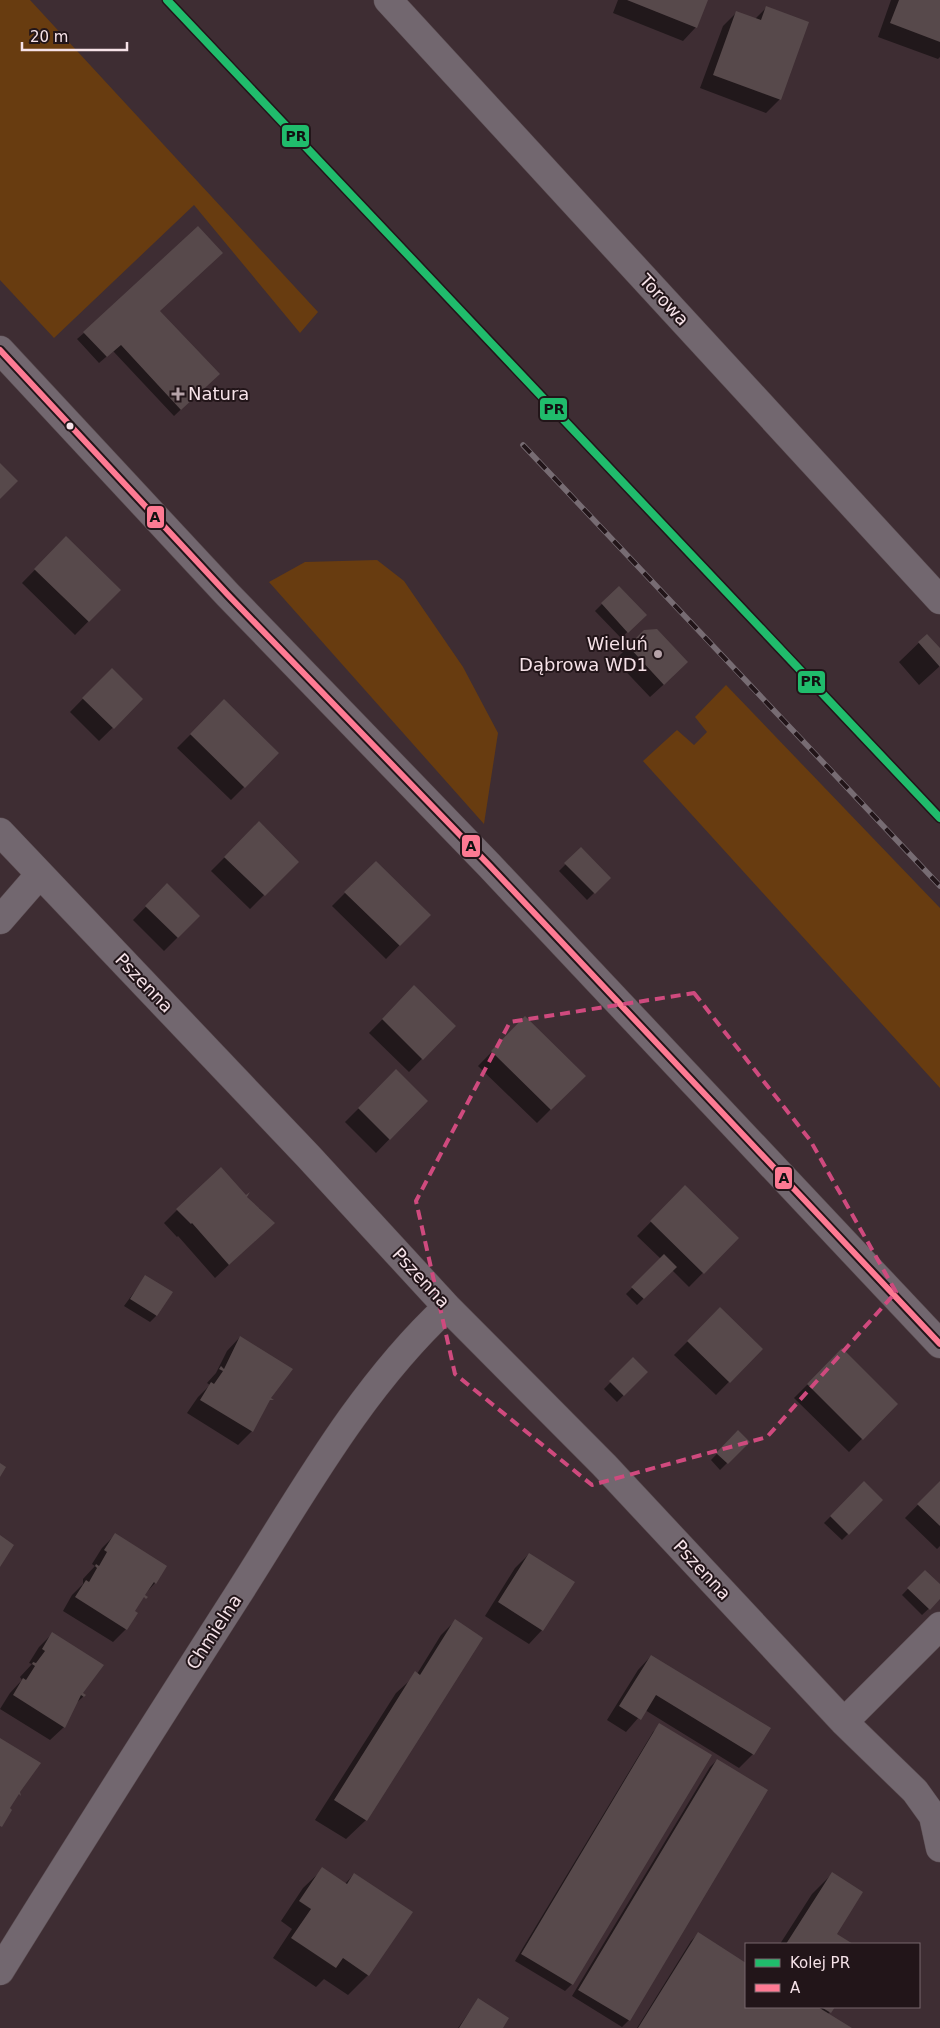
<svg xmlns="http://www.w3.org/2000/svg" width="940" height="2028" font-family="'DejaVu Sans',sans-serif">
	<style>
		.green { fill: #683c10 }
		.shadow { fill: #0007 }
		.building { fill: #57494b }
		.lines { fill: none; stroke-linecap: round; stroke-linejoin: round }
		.street-casing { stroke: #5a4c51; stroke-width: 29 }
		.street { stroke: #72676f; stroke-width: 28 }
		.rail-casing { stroke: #776c73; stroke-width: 5.5 }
		.rail { stroke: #221519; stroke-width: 4; stroke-dasharray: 11; stroke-linecap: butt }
		.bus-1-casing { stroke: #221519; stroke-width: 10 }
		.bus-1 { stroke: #fe7a93; stroke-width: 6 }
		.rail-1-casing { stroke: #221519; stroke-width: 11 }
		.rail-1 { stroke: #20bc6c; stroke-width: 8 }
		.marked { fill: none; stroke: #cf4a7e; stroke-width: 4; stroke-dasharray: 10 6; stroke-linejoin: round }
		.poi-dot { fill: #b6a3a9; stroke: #221519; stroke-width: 2 }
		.bus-dot { fill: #f6e2e8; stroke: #221519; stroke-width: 2 }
		.labels { text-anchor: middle; stroke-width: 4; stroke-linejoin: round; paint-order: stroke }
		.street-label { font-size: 18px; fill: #f6e2e8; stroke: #221519 }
		.poi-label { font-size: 18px; fill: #f6e2e8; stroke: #221519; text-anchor: start }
		.line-badge { stroke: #221519; stroke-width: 2 }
		.pale-badge-label { font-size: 14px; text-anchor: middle; font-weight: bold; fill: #111 }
	</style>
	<rect width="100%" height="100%" fill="#3e2d33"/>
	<!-- green -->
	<path class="green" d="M0 0H30L318 312 300 333 194 205 54 338 0 280Z
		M377 560 404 581 463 667 498 733 484 824 269 582 305 562Z
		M726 685 940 908V1088L643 761 677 730 694 745 707 732 695 717Z"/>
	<!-- shadow -->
	<path class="shadow" d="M618 0H706L696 27 683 41 613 13Z
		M891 0H940V57L938 59 878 37Z
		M766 8 780 99 766 113 700 88 723 26 737 12 755 19Z
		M159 311 218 374 174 416 113 351 99 363 77 339 84 333Z
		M66 538 119 590 75 635 22 583Z
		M619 587 645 615 621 638 595 611Z
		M644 631 673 676 650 697 615 660Z
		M927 635 940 650V666L919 685 899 662Z
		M112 669 142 699 99 741 70 712Z
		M224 701 278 753 231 800 177 748Z
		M259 823 297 862 250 909 211 871Z
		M581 849 609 878 587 900 559 871Z
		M376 862 429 915 386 959 332 906Z
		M167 885 199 916 164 951 133 920Z
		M414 987 454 1026 409 1072 369 1033Z
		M525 1018 584 1076 537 1123 478 1066Z
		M396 1071 426 1101 376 1153 345 1122Z
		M685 1187 737 1238 689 1287 672 1270 637 1305 626 1294 661 1259 637 1236Z
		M259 1208 273 1223 215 1278 178 1236 177 1237 164 1223 177 1210Z
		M146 1276 156 1316 150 1322 124 1306Z
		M720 1309 761 1349 716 1395 674 1355Z
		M240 1337 291 1369 272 1394 252 1431 238 1445 187 1413 198 1397 210 1385 207 1383 216 1373 227 1351Z
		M842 1350 896 1404 849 1452 794 1398Z
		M633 1359 646 1372 617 1402 604 1389Z
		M738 1432 748 1442 720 1470 711 1460Z
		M940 1482V1546L937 1549 905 1518Z
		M864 1483 882 1500 842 1540 824 1523Z
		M115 1535 155 1583 145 1594 134 1611 126 1629 113 1642 63 1611 72 1595 83 1584V1579L95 1566 92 1564 102 1548Z
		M529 1554 542 1630 529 1644 485 1616 515 1568Z
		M925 1571 940 1586V1598L922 1615 902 1595Z
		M455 1621 366 1820 346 1839 315 1820 396 1693 417 1674 441 1635Z
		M52 1634 84 1696 75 1704 64 1727 50 1740 0 1709 10 1693 22 1680 20 1677 32 1664 29 1663 39 1647Z
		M651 1656 769 1728 753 1754 739 1768 645 1710 626 1732 607 1720 638 1670Z
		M660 1725 710 1755 572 1984 565 1991 515 1961 653 1732Z
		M717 1760 629 2020 622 2027 572 1996 710 1767Z
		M323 1869 345 1884 354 1874 411 1912 368 1975 348 1995 324 1979 316 1987 273 1958 292 1929 281 1921 303 1888Z
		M832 1874 835 1934 851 1944H780L812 1894Z
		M698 1934 746 1964V2007H834L828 2014 850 2028H637L691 1941Z
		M478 2000 501 2028H458Z"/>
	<!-- building -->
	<path class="building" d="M627 0H708L697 28Z
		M899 0H940V42L890 23Z
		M766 6 809 22 781 100 713 75 736 11 761 20Z
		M198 226 223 253 160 311 220 374 181 410 121 345 107 357 83 332Z
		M0 463 18 481 0 499Z
		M66 536 121 590 89 622 34 569Z
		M619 586 647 615 628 633 601 603Z
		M657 629 688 662 664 685 628 646 644 630Z
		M927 634 940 648V667L918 642Z
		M112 668 143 699 114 729 82 698Z
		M224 699 279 753 245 788 190 734Z
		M259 821 299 862 265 896 224 857Z
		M581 847 611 878 595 894 564 863Z
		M376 861 431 915 400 946 344 892Z
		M167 883 200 916 178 938 145 906Z
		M414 985 456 1026 423 1060 382 1019Z
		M525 1016 586 1076 551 1110 491 1051Z
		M396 1069 428 1101 390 1140 358 1108Z
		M221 1167 246 1195 250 1192 247 1197 275 1223 229 1265 192 1223 191 1224 176 1209Z
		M685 1185 739 1238 704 1274 650 1221Z
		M664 1254 677 1267 644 1299 631 1287Z
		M145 1275 173 1292 157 1316 130 1299Z
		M720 1307 763 1349 730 1383 687 1341Z
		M240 1336 293 1369 271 1398 274 1400H270L253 1432 200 1400 211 1382 214 1384 223 1371 219 1369 221 1366 224 1369Z
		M842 1348 898 1404 863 1440 807 1384Z
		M633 1357 648 1372 624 1396 609 1381Z
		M738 1430 750 1442 728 1464 716 1453Z
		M0 1463 6 1467 0 1477Z
		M864 1481 883 1500 849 1535 830 1516Z
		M940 1481V1526L917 1504Z
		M115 1533 167 1566 156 1584 154 1582 145 1595 148 1597 146 1599 144 1597 135 1611 138 1613 127 1630 75 1597 86 1580 89 1582 97 1568 95 1566 96 1564 99 1566 107 1552 104 1550Z
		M0 1535 14 1545 0 1567Z
		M529 1553 575 1582 543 1631 498 1602Z
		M925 1570 940 1584V1599L930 1610 907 1588Z
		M455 1619 483 1638 367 1821 334 1800 415 1671 420 1675Z
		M52 1632 104 1665 83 1693 86 1695 84 1697 81 1695 65 1728 13 1695 23 1678 26 1680 35 1666 32 1664 33 1662 36 1663 45 1651 42 1649Z
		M651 1655 771 1728 754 1755 656 1695 641 1720 619 1706Z
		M659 1723 712 1755 573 1985 521 1954Z
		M0 1738 41 1763 20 1792 21 1796 19 1794 10 1808 12 1810 2 1827 0 1826Z
		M717 1759 768 1790 630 2021 578 1990Z
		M322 1867 347 1884 354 1873 413 1912 369 1976 343 1958 336 1968 291 1938 311 1909 299 1901Z
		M832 1872 863 1892 837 1934 853 1944H786Z
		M698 1932 746 1963V2007H818L852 2028H638Z
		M478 1998 509 2018 503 2028H459Z
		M821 2007H835L831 2013Z"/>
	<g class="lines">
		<!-- street casing -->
		<g class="street-casing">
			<path id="street" d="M388 0 940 600
				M0 350 228 595 489 865 940 1344
				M0 832 308 1156 447 1307 604 1465 844 1722 915 1791 933 1816 940 1848
				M0 920 40 874
				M844 1722 940 1626
				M0 1971C78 1845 157 1721 237 1596 301 1496 359 1389 447 1307"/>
		</g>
		<!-- street -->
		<use href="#street" class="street"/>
		<!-- rail casing -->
		<g class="rail-casing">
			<path id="rail" d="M523 445 940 886"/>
		</g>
		<!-- rail -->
		<use href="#rail" class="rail"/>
		<!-- bus-1 casing -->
		<g class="bus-1-casing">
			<path id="bus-1" d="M0 350 228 595 489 865 940 1344"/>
		</g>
		<!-- bus-1 -->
		<use href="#bus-1" class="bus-1"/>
		<!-- rail-1 casing -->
		<g class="rail-1-casing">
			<path id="rail-1" d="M167 0 940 818"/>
		</g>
		<!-- rail-1 -->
		<use href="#rail-1" class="rail-1"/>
	</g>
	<!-- marked area -->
	<path class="marked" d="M694 993 810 1140 896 1292 767 1437 592 1485 455 1374 416 1201 510 1022Z"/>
	<!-- markers -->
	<g class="poi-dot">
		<path d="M175.5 386.5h5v5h5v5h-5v5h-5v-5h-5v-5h5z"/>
		<circle cx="658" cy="654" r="5"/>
	</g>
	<circle class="bus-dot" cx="70" cy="426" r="4.5"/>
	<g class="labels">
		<!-- street labels -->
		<g class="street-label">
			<text transform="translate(664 300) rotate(47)" y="6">Torowa</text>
			<text transform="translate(144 983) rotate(46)" y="6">Pszenna</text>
			<text transform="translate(421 1278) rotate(47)" y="6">Pszenna</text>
			<text transform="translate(702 1570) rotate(47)" y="6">Pszenna</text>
			<text transform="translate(214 1632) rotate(-57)" y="6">Chmielna</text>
		</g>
		<!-- poi labels -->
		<g class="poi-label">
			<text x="188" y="400">Natura</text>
			<text x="648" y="650" text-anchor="end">Wieluń<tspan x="648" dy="21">Dąbrowa WD1</tspan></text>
		</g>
	</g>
	<g class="line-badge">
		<rect x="281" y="124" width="29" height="24" rx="5" fill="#20bc6c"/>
		<rect x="539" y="397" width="29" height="24" rx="5" fill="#20bc6c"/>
		<rect x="146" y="505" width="19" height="24" rx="5" fill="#fe7a93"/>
		<rect x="797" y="670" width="29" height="24" rx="5" fill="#20bc6c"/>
		<rect x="461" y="834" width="20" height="24" rx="5" fill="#fe7a93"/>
		<rect x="774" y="1166" width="19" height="24" rx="5" fill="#fe7a93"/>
	</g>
	<g class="pale-badge-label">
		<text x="296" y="141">PR</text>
		<text x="554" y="414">PR</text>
		<text x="155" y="522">A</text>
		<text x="811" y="686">PR</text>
		<text x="471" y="851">A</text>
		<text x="784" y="1183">A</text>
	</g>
	<!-- legend -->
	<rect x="745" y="1943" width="175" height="65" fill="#221519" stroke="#77676c"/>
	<rect x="755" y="1959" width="25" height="8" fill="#20bc6c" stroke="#77676c"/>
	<text x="790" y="1968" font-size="15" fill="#f6e2e8">Kolej PR</text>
	<rect x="755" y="1984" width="25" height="8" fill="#fe7a93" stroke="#77676c"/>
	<text x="790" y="1993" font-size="15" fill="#f6e2e8">A</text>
	<!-- scale -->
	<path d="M22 42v8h105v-8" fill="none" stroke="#f6e2e8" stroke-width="2.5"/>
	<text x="30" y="42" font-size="15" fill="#f6e2e8" stroke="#221519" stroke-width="4" paint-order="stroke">20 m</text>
</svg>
